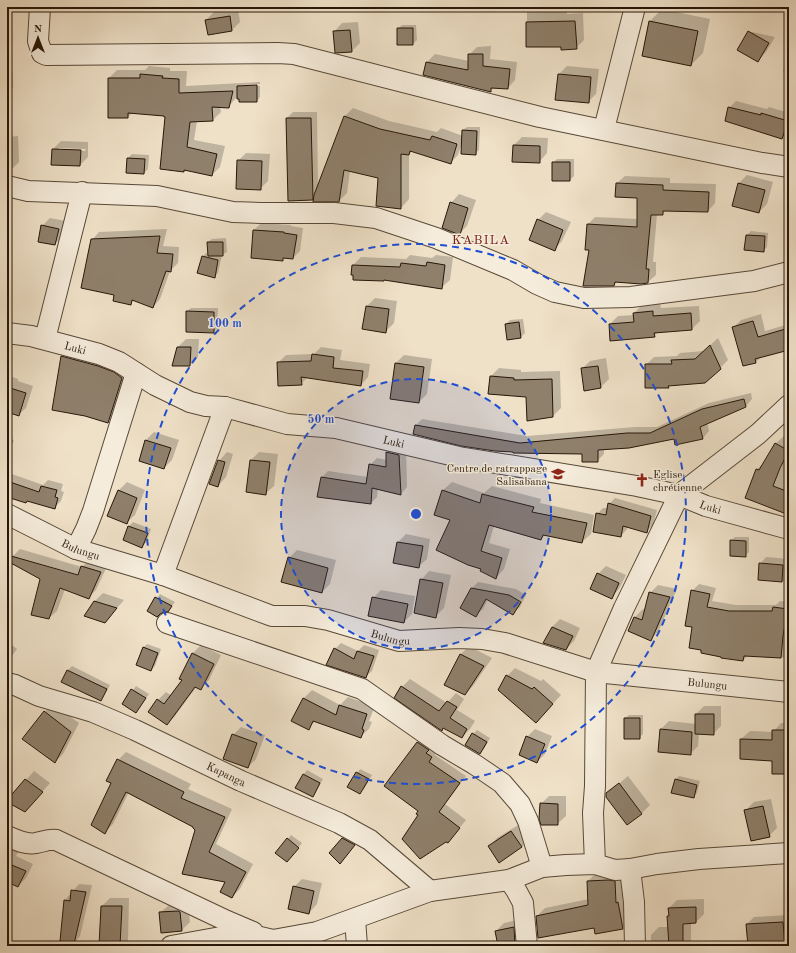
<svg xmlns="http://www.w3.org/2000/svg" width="796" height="953" font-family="'Old Standard TT',serif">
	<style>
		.shadow { fill: #0003; fill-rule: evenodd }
		.building { fill: #8f806c; stroke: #261608 }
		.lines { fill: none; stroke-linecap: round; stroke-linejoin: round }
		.street-casing { stroke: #584938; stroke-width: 22 }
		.street { stroke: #f5ecdb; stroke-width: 20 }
		.ring { fill: none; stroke: #1d4ed8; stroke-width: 2; stroke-dasharray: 7 5 }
		.labels { text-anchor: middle; stroke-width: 3; stroke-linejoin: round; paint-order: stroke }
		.street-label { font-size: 11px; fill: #261608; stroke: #f5ecdb }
		.poi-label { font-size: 11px; fill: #261608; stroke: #f5ecdb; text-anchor: end }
		.quarter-label { font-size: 13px; letter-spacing: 1px; fill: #7a1f14; stroke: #f5ecdb }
		.centre { fill: #1d4ed8; stroke: #f5ecdb; stroke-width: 2 }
		.ring-label { font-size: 12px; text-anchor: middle; font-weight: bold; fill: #1d4ed8; stroke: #f5ecdb; stroke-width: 3; stroke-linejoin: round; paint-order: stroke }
	</style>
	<rect width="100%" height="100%" fill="#efe1c8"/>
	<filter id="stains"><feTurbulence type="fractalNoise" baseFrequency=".005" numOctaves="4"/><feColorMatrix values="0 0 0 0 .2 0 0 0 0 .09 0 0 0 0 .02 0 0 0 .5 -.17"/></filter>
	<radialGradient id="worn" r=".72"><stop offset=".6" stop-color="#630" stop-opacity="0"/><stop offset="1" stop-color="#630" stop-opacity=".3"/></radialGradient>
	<!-- shadow -->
	<path class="shadow" d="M527 7H567V14L583 13 584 40 576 48 562 46H527Z
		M238 9 240 22 232 30 206 20 214 12Z
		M662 9 710 19 703 53 691 65 650 21Z
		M358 22 360 43 352 51 334 32 342 23Z
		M402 25H416L417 40 413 44 398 29Z
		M752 32 775 37 766 52 758 60 744 40Z
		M491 46 490 59 517 62 515 80 508 88 495 87 490 91 424 74 427 62 435 54 469 61V55L477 47Z
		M789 58V74L783 72Z
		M149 66 170 68V71H187L186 86 260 82V84L240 85V87L260 86V97L257 101 236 98 228 107H220L221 112 213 120 197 121 194 140 225 146 220 167 212 175 186 169 184 171 165 115 133 112 128 117H109V78L117 70H145Z
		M567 66 599 69 596 94 588 102 559 74Z
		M7 67H12L13 87 7 93Z
		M736 101 767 109 769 107 789 113V131L782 138 729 108Z
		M353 108 389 121 437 132 441 128 463 136V130L467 127H480L479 150 475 154 462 143 458 155 450 163 412 151 409 154V199L401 208 379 177 350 171 347 193 339 201 315 197 312 199 287 118 293 112H317L318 187 345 116Z
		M18 136 19 162 11 170H7V137Z
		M522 137 548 138 547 153 539 162 514 145Z
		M61 141 88 142V157L80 165 53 149ZM59 148 86 149 85 151 59 150Z
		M246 153 270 154 268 181 260 189 238 161Z
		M132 154 149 155 148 169 144 173 128 158Z
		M557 159H574V176L570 180H553V163Z
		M747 175 773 182 767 204 759 212 733 205 739 183Z
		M625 176 670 178V183L716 184 715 203 708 211 667 210 662 214H657L653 262H656V275L648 282H617L614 285 590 249 588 224 595 217 638 219V197L617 183Z
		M459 194 476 200 467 226 459 234 451 203Z
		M7 208H10L7 224Z
		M546 212 571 222 562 241 554 250 538 220Z
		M50 218 66 221 63 236 55 244 42 226Z
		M261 223 291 225V226L303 228 300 251 293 258 285 257 282 260 254 230Z
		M167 229 163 246 179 247 178 263 170 271 160 299 153 307 134 300 130 304 115 294 92 240 99 232Z
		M751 231 768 233 767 247 763 251 745 249 747 235Z
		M226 238 227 252 222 255 218 273 215 276 203 257 206 253H209L208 242 212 239Z
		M410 255 432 258 436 255 453 257 450 280 441 288 385 279 384 280 353 265 361 257 406 259Z
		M375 298 397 301 394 323 385 332 367 306Z
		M660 303 661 308 699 306 700 321 692 329 659 331 654 336 610 324 618 316 634 315V313L642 305Z
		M191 308H218L217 329 213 332 187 311Z
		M761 314 765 331 789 324V349L762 356 756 362 744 365 734 327 741 320Z
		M523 319 525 333 521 337 506 324 510 320Z
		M718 338 728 360 720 368 670 385 668 387 646 365 654 357 677 356 680 353 704 351Z
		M186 339H199L198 357 190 365 178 347Z
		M72 346 132 367 118 411 108 422 62 356Z
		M321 347 342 350 340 360 370 364 368 377 361 385 308 377 301 384 278 363 286 355 314 354Z
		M404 355 432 359 427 394 419 402 396 363Z
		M606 358 609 379 601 387 585 389 582 369 590 361Z
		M499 368 521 370V372L560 371 561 408 553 416 527 396 489 393 491 376Z
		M7 375 18 379V381L33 386 26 408 18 415 7 411Z
		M751 393 752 399 746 406 707 422 709 431 703 438 676 444 675 438 604 449V454L597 461 583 453 514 451 415 426 422 419 527 436 635 427H657L709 403Z
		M154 432 179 440 172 460 164 468 140 461 146 440Z
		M784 436 789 439V501L747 497 757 469 765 462 775 444Z
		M7 437 14 440 7 457Z
		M393 446 406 448 407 487 401 494 378 488 377 497 371 503 322 477 328 471 368 477 370 465 377 458 387 460V452Z
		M227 452 233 454 226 477 218 486 219 461Z
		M259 452 278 454 274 486 265 494 247 492 251 460Z
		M9 473 43 485 48 480 63 484 61 491 64 492 61 501 54 508 7 496V475Z
		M127 482 145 490 135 515 126 523 119 490Z
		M452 482 484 493 492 486 541 499 540 503 594 515 591 534 582 542 545 535 541 539 494 526 489 543 510 549 504 569 496 578 483 569 451 520 435 514 443 490Z
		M615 498 657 510 653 525 646 532 628 526 627 529 621 536 597 514 603 508H608L609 504Z
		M133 522 151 529 146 543 142 546 124 540 129 526Z
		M406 534 430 539 427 559 418 567 398 542Z
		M735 537H749V552L745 556 731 541Z
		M20 549 82 567 90 559 108 564 96 590 88 598 65 589 57 611 49 618 41 578 12 557ZM30 561 83 576 82 577 34 564Z
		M297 550 336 560 330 584 322 592 289 558Z
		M766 557 789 559V582L759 579 760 564Z
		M606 566 626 575 619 589 611 598 598 574Z
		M429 571 451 575 444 608 436 616 421 580Z
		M478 582 516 589 526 595 520 607 513 613 488 599 483 609 476 615 471 589Z
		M699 584 716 588 712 601 736 605H776L780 601 789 602V658L749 655 743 660 722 656 702 649 693 626 692 591Z
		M658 585 677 589 658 632 650 640 629 630 635 617 643 609 645 610 650 593Z
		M381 590 415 596 412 614 404 622 373 598Z
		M103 593 124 600 105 622 95 601Z
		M160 594 175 602 168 611 151 607Z
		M560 619 580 628 574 641 566 649 545 643 552 627Z
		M7 641 17 649 7 663Z
		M341 643 358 651 364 645 379 650 372 671 365 677 335 649Z
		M147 644 161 649 155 666 151 670 143 648Z
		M201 645 221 655 209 680 201 688 197 686 175 716 167 724 158 700 166 692 172 696 184 680 180 678 193 653Z
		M469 646 492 658 473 686 465 694 446 684 461 654Z
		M72 666 110 685 104 696 101 700 62 681 68 670Z
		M515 668 541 681 543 679 561 695 536 722 507 676Z
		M410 679 447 703 456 693 464 699 457 710 475 721 470 729 462 737 402 687Z
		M136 686 149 694 136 712 123 703Z
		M312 690 340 705 348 697 373 706V711L369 721 372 722 369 729 360 737 316 721 308 728 293 720 304 698Z
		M53 704 79 723 63 754 55 762 45 712Z
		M704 706H721V726L713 734 699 733 698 746 690 754 661 729 669 721 696 724V714Z
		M629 715H643V734L639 738 625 718Z
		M781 723H789V773L773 760 741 758V739L750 731 773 732Z
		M241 727 265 735 256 759 248 767 233 735Z
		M535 729 552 736 545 754 537 762 527 737Z
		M477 730 490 738 484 749 480 753 473 734Z
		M425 735 439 749 435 755 466 776 445 804 466 820 448 842 419 815 420 811 385 786 418 742Z
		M126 752 191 784 188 789 232 809 216 844 253 864 240 889 232 897 226 881 183 873 196 829 195 827 129 792 113 824 105 832 112 783 118 760Z
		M360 769 372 775 364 789 360 793 357 773Z
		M307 770 323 779 316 792 312 796 296 788 304 774Z
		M34 771 50 783 25 811 7 802Z
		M628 776 650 805 642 813 627 824 607 794Z
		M679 776 700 781 697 793 693 797 675 780Z
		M549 796H566V816L557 824 541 804Z
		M771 799 777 828 769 836 745 811 754 802Z
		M520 824 530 838 522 847 500 861 489 847 497 838Z
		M351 830 362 837 340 863 343 838Z
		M291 835 302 843 291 857 288 839Z
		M7 837 23 844 16 856 33 864 26 878 18 886 7 881Z
		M596 873 623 874 631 920 623 928 594 927 537 916 545 908 589 899 588 881Z
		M302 879 322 883 317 904 309 913 294 887Z
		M79 884 92 885 80 936 74 943 65 900Z
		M110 898H129L128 941 123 946H100L102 906Z
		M704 899V914L696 922 691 923V946H651V935L659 927H669V908L677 900Z
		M187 903 188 904 190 922 182 930 162 932 160 913 169 905Z
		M789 915V946H749L747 924 754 917Z
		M522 919 521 946H499L496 931 504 923Z
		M630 933 636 946H622V942Z"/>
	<!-- building -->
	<path class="building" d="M230 16 232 31 208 35 205 20Z
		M575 21 577 49 561 50V47H526V22Z
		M649 21 698 31 691 66 642 56Z
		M397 28H413V45H397Z
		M350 30 352 52 335 53 333 31Z
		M748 31 769 43 758 62 737 50Z
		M468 54H483V66L510 69 508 89 491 88V92L423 75 426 62 468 70Z
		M140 74 163 76 162 78 179 79V93L233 91 229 108 212 107 213 121 190 122 187 147 217 154 212 176 184 170V172L160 169 165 117H164V116L128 113V118H108V78H140Z
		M558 74 591 77 589 103 555 100Z
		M257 85V102H239V99H237V86Z
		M728 107 761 115V113L788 121 782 139 725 121Z
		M344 116 380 129 430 140 432 136 457 144 451 164 410 151 409 155 401 154V209L376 206 378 178 344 170 339 202H313L314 195Z
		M286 118H311L313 200 288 201Z
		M462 130 477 131 476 155 461 154Z
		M513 145 540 146V163L512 162Z
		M52 149 81 150 80 166 51 165Z
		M127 158 145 159 144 174 126 173Z
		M237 160 262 161 261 190 236 189Z
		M552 162H570V181H552Z
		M616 183 663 185V190L709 192 708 212 663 211V215H651L646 269H649L648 283 641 284 615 282 614 286H583L589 250H585L587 224 637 227V198L615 197Z
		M738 183 765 190 759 213 732 206Z
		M450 202 468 208 460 235 442 228Z
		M537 219 563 230 555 251 529 240Z
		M41 225 59 229 55 245 38 242Z
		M253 230 284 232V233L297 235 293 259 283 258V261L251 258Z
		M746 235 765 236 764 252 744 250Z
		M160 236 157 253 173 254 171 272 166 271 153 308 132 300 131 305 113 301 114 295 81 288 91 239Z
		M207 242H223V256H208Z
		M202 256 218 260 215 278 197 273Z
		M427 262 445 265 442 289 384 280V281L353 280V275H351L352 265 400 267 401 263 426 266Z
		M366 306 389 309 386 333 362 329Z
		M186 311 214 312V333L186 332Z
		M653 311V316L691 313 692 330 654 333 655 337 610 341 609 324 634 322 633 313Z
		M753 321 758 337 789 328V350L755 359 756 363 743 366 732 327Z
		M519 322 521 338 507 340 505 324Z
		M710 345 721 369 705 383 668 386 669 388H645V364H672L671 360 695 359Z
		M177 347H191L190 366H172Z
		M312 354 334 357 333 368 363 371 361 386 301 377 302 385 278 386 277 362 311 361Z
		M61 356 98 366 114 372 122 378 108 423 85 416 52 410Z
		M395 363 424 367 419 403 390 399Z
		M598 366 601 388 584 391 581 368Z
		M490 376 514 378V380L552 379 553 417 527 421 526 397 488 394Z
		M7 387 26 393 19 416 7 412Z
		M744 399 746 407 700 427 703 439 675 445 674 439 629 448 598 450V462H582V454L513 453V452L495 451 461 446 413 434 415 425 520 443 627 433H650L702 409Z
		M145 440 171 448 164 469 139 461Z
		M775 443 789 451 780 468 773 486 789 492V515L745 498 756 469 759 470Z
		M386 452 399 455 401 495 372 488 371 504 317 497 321 477 366 484 369 464 386 467Z
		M218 460 225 462 218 487 209 484Z
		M250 460 270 462 266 495 246 492Z
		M7 481 39 492 41 486 57 490 55 497 58 498 55 509 27 501 26 503 7 497Z
		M118 490 137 498 127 524 107 516Z
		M442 490 480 503 482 494 534 507 532 512 587 523 582 543 543 535 541 540 489 525 481 551 502 558 496 579 480 571 481 569 468 565 436 550 450 520 434 515Z
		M608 503 651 516 647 533 623 526 621 537 593 532 596 513 606 515Z
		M128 526 148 533 142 548 123 540Z
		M730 540 746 541V557L730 556Z
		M397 542 423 546 419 568 393 563Z
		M11 556 78 575 81 566 101 572 89 599 60 588 49 619 31 615 40 579 9 562Z
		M288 557 328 568 322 593 281 582Z
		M759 563 783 565 782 582 758 580Z
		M597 573 619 583 612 599 590 589Z
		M420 579 443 583 436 618 414 613Z
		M471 588 509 595 521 602 513 615 486 599 476 617 460 608Z
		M691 590 710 594 707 607 729 611H772L773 607 788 609 783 636 781 658 744 656 743 661 721 658V657L701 653V650L689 648 692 627 685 626Z
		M649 592 670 597 651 641 628 631 634 617 642 620Z
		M155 597 172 606 168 612H164L160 614 157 617 147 611Z
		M372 597 408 604 404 623 368 616Z
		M94 601 117 608 105 623 84 616Z
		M552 627 573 636 566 650 543 643Z
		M143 647 158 653 151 671 136 665Z
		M334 648 354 659 357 651 374 656 366 678 326 665Z
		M192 653 214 664 201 690 195 687 167 725 148 712 157 699 164 704 182 680 179 679Z
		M460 654 484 666 465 695 444 685Z
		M67 670 107 689 101 701 61 682Z
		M506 675 532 689 534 687 553 704 536 723 498 690Z
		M401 686 439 711 447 701 457 707 450 718 467 729 462 738 443 728 442 731 394 698Z
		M131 689 146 698 136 713 122 704Z
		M303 698 336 715 339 705 367 714 362 729 364 730 361 738 313 721 309 730 291 721Z
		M44 711 71 732 55 763 22 739Z
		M695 714H714V735L695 734Z
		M624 718H640V739H624Z
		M660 729 692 732 691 755 658 752Z
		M772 730H789V774H772V761L740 759V739L772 740Z
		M472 733 487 742 480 754 465 745Z
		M232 734 257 743 248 768 223 759Z
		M526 736 545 744 537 763 519 755Z
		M417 742 429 750 426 753 432 757 429 762 460 783 439 812 460 828 448 843 446 842 420 859 402 839 418 815 416 814 418 811 384 786Z
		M117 759 184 792 181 798 225 817 209 852 246 872 232 898 220 892 225 882 182 874 195 830 193 828V827L126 792 105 834 91 825 111 783 106 781Z
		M356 772 369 779 360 794 347 787Z
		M303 774 320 783 313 797 295 788Z
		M25 779 43 792 25 812 7 802V800Z
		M675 779 697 785 694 798 671 793Z
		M619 783 642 814 627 825 606 797V793Z
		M540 803 558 804V825H541L539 819Z
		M763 806 770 837 751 841 744 810Z
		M511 831 522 847 499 863 488 846Z
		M287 838 299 848 287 862 275 853Z
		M342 838 355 845 340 864 329 853Z
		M7 863 26 871 18 887 7 882Z
		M609 880 615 881 616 903 618 902 623 929 595 934 594 928 538 938 536 916 588 905 587 881Z
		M293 886 314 891 309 914 288 909Z
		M71 890 86 892 74 944 60 941 64 900 70 901Z
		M101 906H122L120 946H99Z
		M696 907V923L683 924V946H669L667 916H669L668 908Z
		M178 911 180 912 182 931 161 933 159 912Z
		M783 922 785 945 748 946 746 924Z
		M514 927 515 946H498L495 931Z"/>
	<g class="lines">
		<!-- street casing -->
		<g class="street-casing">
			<g id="street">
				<path d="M40 7 38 41 42 53 46 55 278 53 294 54 540 117 762 163 789 167"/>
				<path d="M604 129 635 7"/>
				<path d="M7 186 28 191 157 196 233 212 261 213H334L376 218 436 238 513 270 537 284 555 292 584 298 631 297 754 281 789 272"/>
				<path id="s1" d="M7 333 31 336 99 354 119 362 155 385 190 402 206 406 225 407 287 424 336 428 459 457 637 486 679 495 706 506 789 529"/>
				<path d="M45 339 82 192"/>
				<path id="s2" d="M7 514 76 549 163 575 272 616H305L328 620 399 641 459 638 482 639 505 643 596 672 789 692"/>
				<path d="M76 549 86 529 93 511 136 373"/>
				<path d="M163 575 225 407"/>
				<path d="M167 623 362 689 442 745 474 764 502 783 520 804 528 821 542 867"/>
				<path id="s3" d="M7 683 15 685 39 696 93 712 135 730 241 781 339 823 370 840 430 891"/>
				<path d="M7 836C16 840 26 845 36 843 43 842 48 839 56 840L227 921 253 932"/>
				<path d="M595 864 593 813 595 786 596 672 624 608 679 495 758 434 789 405"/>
				<path d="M630 869 634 902 635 946"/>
				<path d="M509 880 516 890 523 903 527 946"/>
				<path d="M355 919 357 946"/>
				<path d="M171 946 243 933 273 940 317 932 430 891 509 880 542 867 566 865 595 864 615 870 630 869 657 864 699 859 789 853"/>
			</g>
		</g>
		<!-- street -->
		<use href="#street" class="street"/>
	</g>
	<!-- distance rings -->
	<circle cx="416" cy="514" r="135" fill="#1d4ed8" fill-opacity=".12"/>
	<g class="ring">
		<circle cx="416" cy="514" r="135"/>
		<circle cx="416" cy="514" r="270"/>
	</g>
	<!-- icons -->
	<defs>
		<g id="school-bare" transform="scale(1.08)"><path d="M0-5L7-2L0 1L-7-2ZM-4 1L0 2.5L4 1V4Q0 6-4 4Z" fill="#8f2418" stroke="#f5ecdb" stroke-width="2.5" paint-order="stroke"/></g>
		<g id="church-bare" transform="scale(1.08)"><path d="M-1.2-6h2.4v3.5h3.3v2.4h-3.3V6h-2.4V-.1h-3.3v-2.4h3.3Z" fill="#8f2418" stroke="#f5ecdb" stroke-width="2.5" paint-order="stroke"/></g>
	</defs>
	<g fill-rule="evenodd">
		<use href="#school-bare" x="558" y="474"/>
		<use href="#church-bare" x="642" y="480"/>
	</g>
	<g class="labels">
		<!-- street labels -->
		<g class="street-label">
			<text dy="4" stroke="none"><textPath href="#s1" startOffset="70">Luki</textPath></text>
			<text dy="4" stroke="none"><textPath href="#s1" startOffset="406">Luki</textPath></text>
			<text dy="4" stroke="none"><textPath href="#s1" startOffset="730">Luki</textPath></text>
			<text dy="4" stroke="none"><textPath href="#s2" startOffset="82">Bulungu</textPath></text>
			<text dy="4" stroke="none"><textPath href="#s2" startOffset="406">Bulungu</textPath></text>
			<text dy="4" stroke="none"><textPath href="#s2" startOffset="729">Bulungu</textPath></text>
			<text dy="4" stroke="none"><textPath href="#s3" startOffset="238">Kapanga</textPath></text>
		</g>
		<!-- poi labels -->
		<g class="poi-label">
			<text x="547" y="472">Centre de ratrappage<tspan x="547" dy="13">Salisabana</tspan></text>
			<text x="653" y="478" text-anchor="start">Eglise<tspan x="653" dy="13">chrétienne</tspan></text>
		</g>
		<!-- quarter labels -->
		<g class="quarter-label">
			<text x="481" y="244">KABILA</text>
		</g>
	</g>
	<circle cx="416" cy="514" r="6" class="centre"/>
	<g class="ring-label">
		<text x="225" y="327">100 m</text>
		<text x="321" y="423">50 m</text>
	</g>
	<!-- margin -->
	<rect width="796" height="953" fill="none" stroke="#efe1c8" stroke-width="24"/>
	<rect x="8" y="8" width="780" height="937" fill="none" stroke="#261608" stroke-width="2"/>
	<rect x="12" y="12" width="772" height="929" fill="none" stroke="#261608"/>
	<!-- north arrow -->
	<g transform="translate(38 38)" stroke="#f5ecdb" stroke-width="3" paint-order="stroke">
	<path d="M0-3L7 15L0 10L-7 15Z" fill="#261608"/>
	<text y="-6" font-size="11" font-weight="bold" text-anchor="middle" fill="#261608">N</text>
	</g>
	<rect width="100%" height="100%" filter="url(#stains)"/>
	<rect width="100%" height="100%" fill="url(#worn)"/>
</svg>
